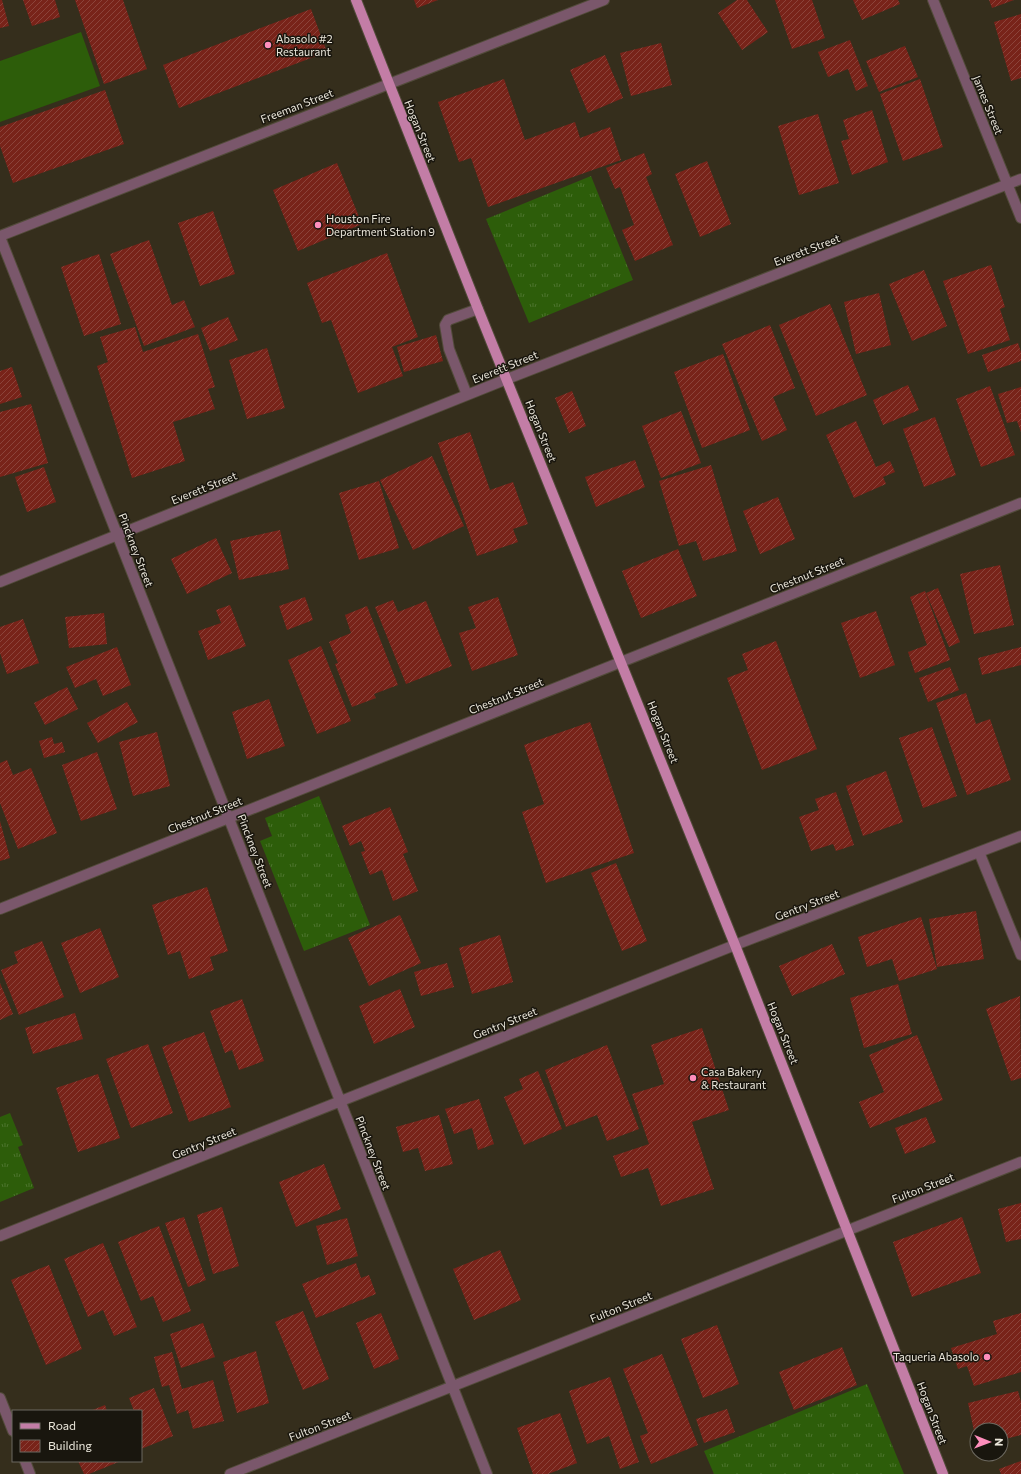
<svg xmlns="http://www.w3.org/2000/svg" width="1021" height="1474" font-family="Commissioner,sans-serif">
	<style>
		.grass { fill: url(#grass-tufts) }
		.pitch { fill: #2d5d0a }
		.building { fill: url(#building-hatch) }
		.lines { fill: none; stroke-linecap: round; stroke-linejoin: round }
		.minor-casing { stroke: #524b3a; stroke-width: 12 }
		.major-casing { stroke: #524b3a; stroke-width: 12 }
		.minor { stroke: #7a576b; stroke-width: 10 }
		.major { stroke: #c37da6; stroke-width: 10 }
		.poi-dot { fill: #fe8ebc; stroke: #19160e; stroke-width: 1.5 }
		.labels { text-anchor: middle; stroke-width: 3; stroke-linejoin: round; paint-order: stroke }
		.poi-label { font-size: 11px; fill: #eae6da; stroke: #19160e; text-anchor: start }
		.street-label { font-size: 11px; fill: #eae6da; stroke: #19160e }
	</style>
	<defs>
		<pattern id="grass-tufts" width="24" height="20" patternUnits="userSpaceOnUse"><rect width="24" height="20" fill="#2d5d0a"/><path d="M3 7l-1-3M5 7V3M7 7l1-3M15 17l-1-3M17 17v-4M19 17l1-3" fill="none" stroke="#4c742d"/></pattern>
		<pattern id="building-hatch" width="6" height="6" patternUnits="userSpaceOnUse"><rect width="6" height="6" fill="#782319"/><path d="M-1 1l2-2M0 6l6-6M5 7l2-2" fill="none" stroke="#8b433a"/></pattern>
	</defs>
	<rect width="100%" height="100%" fill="#352e1c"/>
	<!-- grass -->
	<path class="grass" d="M591 176 633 280 529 323 486 219Z
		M319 796 370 925 304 951 260 841 272 836 265 818Z
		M10 1113 23 1145 18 1147 34 1188 0 1202V1117Z
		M867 1384 904 1474H714L704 1451Z"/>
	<!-- pitch -->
	<path class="pitch" d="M81 32 100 86 0 122V61Z"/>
	<!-- building -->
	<path class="building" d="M0 0H2L9 26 0 28Z
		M23 0H55L60 17 32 26Z
		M75 0H123L147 69 104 84Z
		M414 0H438L417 8Z
		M737 0H747L768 32 742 50 718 13Z
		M775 0H812L825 38 792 49Z
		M853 0H898L900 4 862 20Z
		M989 0H1014L992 8Z
		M311 9 327 52 179 108 163 65Z
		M1021 14V78L1011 81 994 22Z
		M850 40 868 86 856 91 848 69 828 77 818 52Z
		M661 43 672 85 631 96 620 53Z
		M905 46 918 77 879 92 866 61Z
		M605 55 623 98 588 113 570 70Z
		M504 79 525 140 575 122 580 138 610 127 621 160 488 207 471 158 459 162 438 102Z
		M920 79 943 147 903 161 880 94Z
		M105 90 124 144 13 183 0 146V127Z
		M872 110 888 162 852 175 841 141 849 139 843 120Z
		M818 114 839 183 799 195 778 126Z
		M644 153 652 174 646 177 673 245 635 261 622 230 634 225 620 187 615 189 606 168Z
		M707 161 731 224 700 237 675 174Z
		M337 163 362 224 298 251 273 190Z
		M213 211 235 274 200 286 178 223Z
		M149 240 172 305 184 300 195 327 144 346 110 254Z
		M387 253 418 337 392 347 403 376 358 393 331 320 322 323 307 283Z
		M99 254 121 324 84 336 61 267Z
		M991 265 1005 307 1000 309 1010 340 968 354 943 281Z
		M924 270 947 326 912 341 889 284Z
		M879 293 891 345 856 354 844 302Z
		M830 304 867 395 816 416 779 325Z
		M228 317 238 340 210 351 201 328Z
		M770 325 795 388 773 397 787 430 762 441 722 344Z
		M135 327 143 352 198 334 215 387 208 389 215 409 173 422 185 461 132 478 97 366 108 362 100 337Z
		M436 335 443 361 404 372 397 347Z
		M1018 343 1021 352V361L988 372 982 355Z
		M267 348 285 408 247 419 229 360Z
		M723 354 750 430 702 448 674 372Z
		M12 367 22 397 0 404V371Z
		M908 385 919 410 883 425 873 400Z
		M990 386 1015 455 981 467 956 399Z
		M1021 387V432L1017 421 1007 423 998 394Z
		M572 391 586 426 569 433 555 398Z
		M31 404 48 463 0 477V412Z
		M681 411 701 463 661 478 642 426Z
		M935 417 956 475 924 487 903 429Z
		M856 421 876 467 890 461 895 472 883 477 886 484 854 498 826 435Z
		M470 432 490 490 513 482 528 524 513 529 518 542 477 556 438 443Z
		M432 456 464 526 413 550 380 480Z
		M635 460 645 487 596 507 585 477Z
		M711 465 737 551 703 561 696 541 679 546 659 481Z
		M44 467 56 502 27 512 15 477Z
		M379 481 399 548 359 560 339 493Z
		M778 497 795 539 760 554 743 511Z
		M280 530 289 569 239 580 230 541Z
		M216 538 232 573 187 594 171 559Z
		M678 549 697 596 641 618 622 571Z
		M1000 565 1014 625 974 634 960 574Z
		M938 588 960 642 949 647 926 593Z
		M925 591 950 660 915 673 908 652 927 645 910 597Z
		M305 597 313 620 287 630 279 606Z
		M498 597 518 655 472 671 459 633 476 628 468 607Z
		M393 600 398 612 426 601 452 666 406 684 375 607Z
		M230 605 246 646 208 660 198 631 221 623 216 610Z
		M367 606 398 685 374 694 376 698 352 707 335 664 338 663 329 642 351 633 345 615Z
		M876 611 895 665 860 678 841 623Z
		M104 613 107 644 69 648 65 617Z
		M23 619 39 663 7 674 0 653V627Z
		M776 641 817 749 762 770 727 678 748 670 742 654Z
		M321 646 351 721 317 734 288 660Z
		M117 647 131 685 103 696 96 679 75 688 66 667Z
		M1021 647V665L982 675 978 658Z
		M950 667 959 690 928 702 919 678Z
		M67 687 78 709 45 725 34 703Z
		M966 693 976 724 990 719 1011 780 967 795 936 703Z
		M269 699 285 746 247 759 232 712Z
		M127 702 138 722 98 743 87 723Z
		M590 722 634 853 546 883 522 812 544 804 524 745Z
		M932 727 957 796 923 808 899 738Z
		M157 732 170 786 133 796 119 742Z
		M52 737 54 744 62 742 65 752 44 758 39 741Z
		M97 752 117 809 81 821 62 765Z
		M7 760 13 775 31 768 57 833 18 849 0 803V763Z
		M886 771 903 822 863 836 846 786Z
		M836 792 854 845 836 851 833 844 811 851 799 817 819 810 815 799Z
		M390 807 408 852 403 854 418 891 393 901 382 870 370 875 361 852 365 851 361 841 350 846 342 826Z
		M0 821 10 858 0 861Z
		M616 863 647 941 622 951 591 873Z
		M207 887 228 951 210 957 214 970 189 979 180 951 168 955 152 905Z
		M976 911 984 959 937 967 929 919Z
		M400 915 421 963 369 986 348 938Z
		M921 917 937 969 899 981 892 959 867 967 858 937Z
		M100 928 119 977 80 993 61 943Z
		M500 935 513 982 472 994 459 948Z
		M42 941 64 997 19 1015 1 970 18 963 14 952Z
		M832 944 845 974 792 996 779 966Z
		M447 963 454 987 421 996 414 972Z
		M0 983 13 1014 0 1020Z
		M898 984 912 1034 864 1048 850 998Z
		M400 989 415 1027 374 1044 359 1006Z
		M1020 996 1021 1078 1011 1081 986 1009Z
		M242 999 264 1061 239 1070 232 1050 225 1053 210 1011Z
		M75 1013 83 1039 33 1054 25 1028Z
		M702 1028 729 1110 692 1122 714 1189 661 1206 648 1168 621 1177 613 1156 649 1144 632 1094 664 1084 651 1045Z
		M204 1032 231 1107 189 1122 162 1047Z
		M917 1035 943 1100 870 1128 859 1102 884 1092 869 1055Z
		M148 1044 173 1113 131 1128 106 1059Z
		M607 1045 639 1129 607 1141 597 1115 566 1127 545 1070Z
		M538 1071 562 1129 524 1145 504 1097 523 1089 519 1079Z
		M98 1074 120 1138 78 1152 56 1088Z
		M479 1099 494 1144 478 1150 472 1128 454 1134 445 1109Z
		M439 1115 453 1164 425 1171 418 1148 403 1152 396 1127Z
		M926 1117 936 1142 905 1154 895 1128Z
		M324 1164 341 1209 296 1227 279 1182Z
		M1021 1203V1239L1006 1242 998 1209Z
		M222 1207 239 1266 213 1274 197 1215Z
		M184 1217 206 1280 188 1287 165 1223Z
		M962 1217 981 1273 912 1297 893 1242Z
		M347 1218 358 1256 327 1265 316 1226Z
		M159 1226 191 1311 163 1322 153 1296 141 1301 118 1242Z
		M103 1243 137 1327 114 1336 103 1310 88 1317 64 1259Z
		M500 1250 521 1300 474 1320 453 1269Z
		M356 1263 361 1278 369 1275 376 1294 316 1318 302 1284Z
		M49 1265 82 1349 46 1365 11 1280Z
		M303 1311 329 1379 303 1390 275 1322Z
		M381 1313 399 1359 374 1369 356 1323Z
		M1021 1313V1372L974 1386 967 1366 958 1369 951 1348 997 1334 993 1321Z
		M203 1323 215 1357 181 1368 170 1334Z
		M717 1325 739 1384 703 1398 681 1339Z
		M842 1347 857 1385 794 1410 779 1372Z
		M256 1351 269 1403 237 1413 223 1362Z
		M172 1352 182 1389 213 1380 224 1421 193 1429 188 1410 177 1414 169 1385 162 1387 154 1357Z
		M662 1354 698 1445 651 1464 640 1436 648 1433 623 1369Z
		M610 1377 639 1462 620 1469 609 1436 587 1444 569 1391Z
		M154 1388 173 1436 141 1449V1411H134L129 1398Z
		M1018 1391 1021 1402V1435L1001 1440V1430H977L976 1440 968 1403Z
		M105 1405 107 1411H90Z
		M727 1409 735 1432 704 1443 696 1419Z
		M560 1413 577 1463 548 1474H533L517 1428Z
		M78 1461H121L89 1474H84Z
		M1021 1461V1474H1001L999 1469Z"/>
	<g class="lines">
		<!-- minor casing -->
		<g class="minor-casing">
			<path id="minor" d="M933 0 1021 218
				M0 236 604 0
				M0 237 487 1474
				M467 395 449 349 445 325 448 320 478 309
				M0 582 507 379 1021 179
				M979 852 1021 955
				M0 909 1021 503
				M0 1236 735 945 1021 836
				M0 1398 13 1431
				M25 1461 30 1474
				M230 1474 1021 1162"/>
		</g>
		<!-- major casing -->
		<g class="major-casing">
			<path id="major" d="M356 0 478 309 735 945 943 1474"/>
		</g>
		<!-- minor -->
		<use href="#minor" class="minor"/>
		<!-- major -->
		<use href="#major" class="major"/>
	</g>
	<!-- markers -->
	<g class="poi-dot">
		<circle cx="268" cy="45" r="4"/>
		<circle cx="318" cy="225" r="4"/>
		<circle cx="693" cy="1078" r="4"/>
		<circle cx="987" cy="1357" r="4"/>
	</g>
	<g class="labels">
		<!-- poi labels -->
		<g class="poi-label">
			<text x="276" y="43">Abasolo #2<tspan x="276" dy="13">Restaurant</tspan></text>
			<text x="326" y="223">Houston Fire<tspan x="326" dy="13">Department Station 9</tspan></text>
			<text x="701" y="1076">Casa Bakery<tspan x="701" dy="13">&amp; Restaurant</tspan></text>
			<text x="979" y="1361" text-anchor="end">Taqueria Abasolo</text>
		</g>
		<!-- street labels -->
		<g class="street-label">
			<text transform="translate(988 105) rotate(68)" y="4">James Street</text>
			<text transform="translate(297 106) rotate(-21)" y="4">Freeman Street</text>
			<text transform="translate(420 131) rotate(68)" y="4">Hogan Street</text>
			<text transform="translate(807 250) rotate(-21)" y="4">Everett Street</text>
			<text transform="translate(505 367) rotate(-22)" y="4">Everett Street</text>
			<text transform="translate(541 431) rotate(68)" y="4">Hogan Street</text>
			<text transform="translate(204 488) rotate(-22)" y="4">Everett Street</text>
			<text transform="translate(136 550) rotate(69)" y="4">Pinckney Street</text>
			<text transform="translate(807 575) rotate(-22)" y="4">Chestnut Street</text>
			<text transform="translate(506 696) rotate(-22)" y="4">Chestnut Street</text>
			<text transform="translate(663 732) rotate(68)" y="4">Hogan Street</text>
			<text transform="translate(205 815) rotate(-22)" y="4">Chestnut Street</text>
			<text transform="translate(255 851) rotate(69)" y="4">Pinckney Street</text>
			<text transform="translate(807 905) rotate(-21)" y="4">Gentry Street</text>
			<text transform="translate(505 1023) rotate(-22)" y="4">Gentry Street</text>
			<text transform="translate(783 1033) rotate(68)" y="4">Hogan Street</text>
			<text transform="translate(204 1143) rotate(-22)" y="4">Gentry Street</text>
			<text transform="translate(373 1153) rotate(69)" y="4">Pinckney Street</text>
			<text transform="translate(923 1188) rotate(-21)" y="4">Fulton Street</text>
			<text transform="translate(621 1307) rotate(-22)" y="4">Fulton Street</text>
			<text transform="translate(932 1413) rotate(69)" y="4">Hogan Street</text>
			<text transform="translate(320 1426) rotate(-21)" y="4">Fulton Street</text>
		</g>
	</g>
	<!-- legend -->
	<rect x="12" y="1410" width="130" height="52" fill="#19160e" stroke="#6d6960"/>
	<rect x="20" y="1423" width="20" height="6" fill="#c37da6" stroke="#6d6960"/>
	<text x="48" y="1430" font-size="12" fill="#eae6da">Road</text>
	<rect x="20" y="1440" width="20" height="12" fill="url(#building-hatch)" stroke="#6d6960"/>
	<text x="48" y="1450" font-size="12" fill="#eae6da">Building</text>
	<!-- north arrow -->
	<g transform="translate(989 1442) rotate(91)"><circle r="19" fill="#19160e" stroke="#6d6960"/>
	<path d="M0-3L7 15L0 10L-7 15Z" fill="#fe8ebc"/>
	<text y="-6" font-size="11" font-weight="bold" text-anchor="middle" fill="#eae6da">N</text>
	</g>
</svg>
